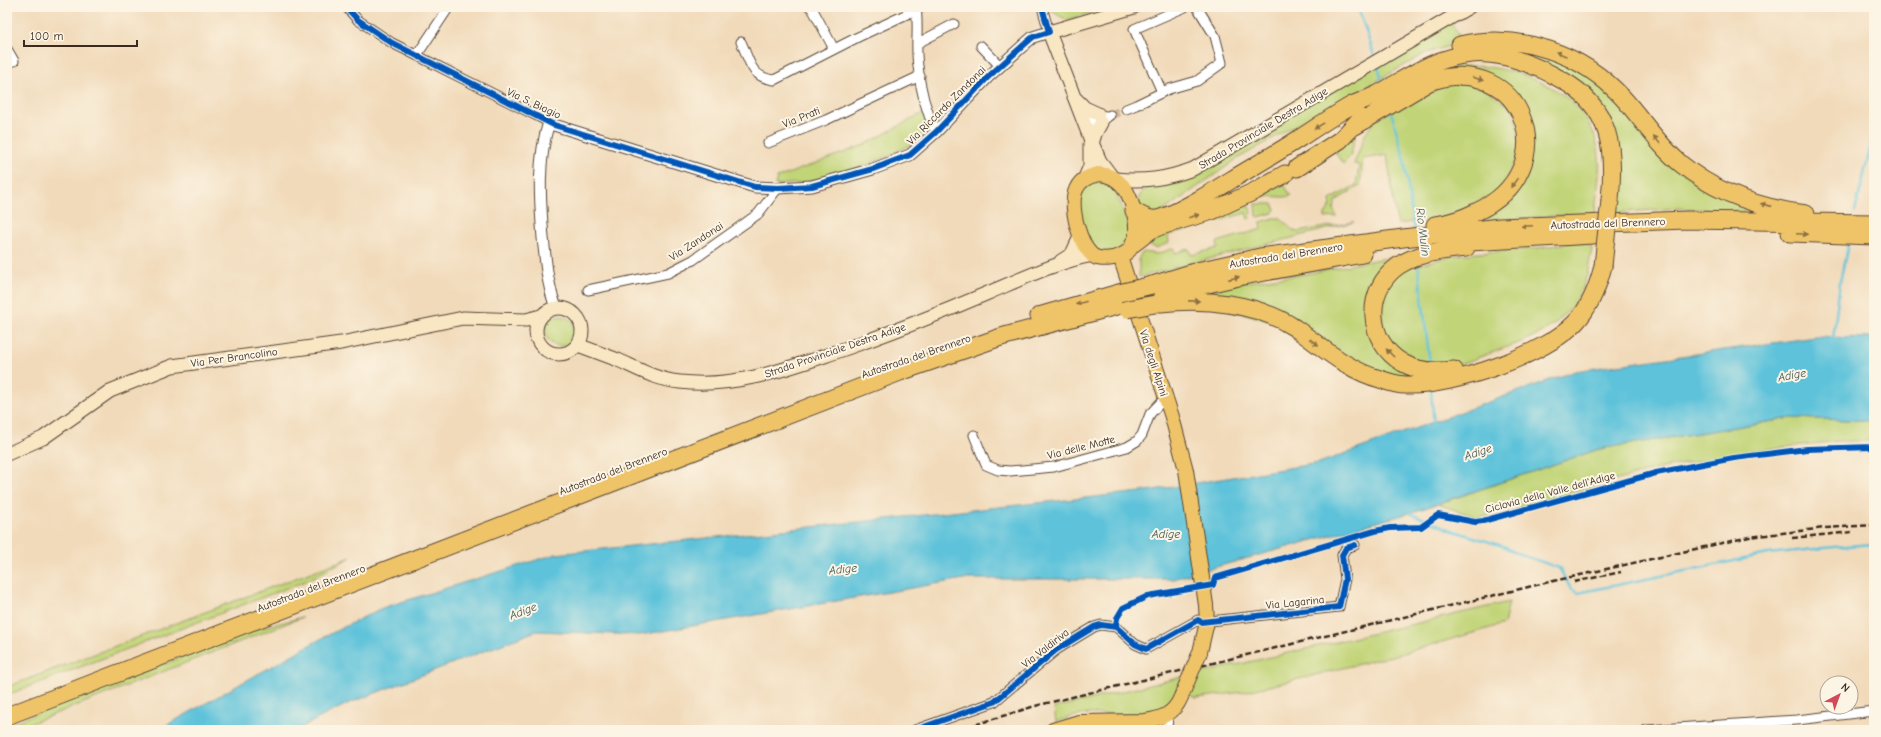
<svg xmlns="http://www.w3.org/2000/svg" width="1881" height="737" font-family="'Comic Neue',sans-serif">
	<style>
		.green { fill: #c1d477; stroke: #7e7f4a }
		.water { fill: #5dc2da; stroke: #4c767c }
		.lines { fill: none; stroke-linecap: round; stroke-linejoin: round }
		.stream { stroke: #5dc2da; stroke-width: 2.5 }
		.minor-tunnel { stroke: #cdb79b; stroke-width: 9; stroke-dasharray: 9 4.5; stroke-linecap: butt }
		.minor-casing { stroke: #564435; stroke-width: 11 }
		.tertiary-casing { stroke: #564435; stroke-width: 13 }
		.secondary-casing { stroke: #564435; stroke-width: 15 }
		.primary-casing { stroke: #564435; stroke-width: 16 }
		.motorway-casing { stroke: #564435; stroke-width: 19 }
		.minor { stroke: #fff; stroke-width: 9 }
		.tertiary { stroke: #fff; stroke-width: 11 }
		.secondary { stroke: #f9e7c3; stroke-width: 13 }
		.primary { stroke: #efc469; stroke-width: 14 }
		.motorway { stroke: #efc469; stroke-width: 17 }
		.rail { stroke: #3b2a1e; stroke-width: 2.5; stroke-dasharray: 6 3; stroke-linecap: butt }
		.primary-bridge-casing { stroke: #564435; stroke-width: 16; stroke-linecap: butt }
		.motorway-bridge-casing { stroke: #564435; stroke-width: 19; stroke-linecap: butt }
		.primary-bridge { stroke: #efc469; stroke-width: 14 }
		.motorway-bridge { stroke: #efc469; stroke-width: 17 }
		.cycleway-casing { stroke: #fcf5e5; stroke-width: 8 }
		.cycleway { stroke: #0057b8; stroke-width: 6 }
		.oneway { fill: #8c6f40 }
		.labels { text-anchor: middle; stroke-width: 4; stroke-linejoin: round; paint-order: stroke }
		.street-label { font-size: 11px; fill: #3b2a1e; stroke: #fcf5e5 }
		.water-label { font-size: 12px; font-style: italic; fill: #455856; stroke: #fcf5e5 }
	</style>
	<rect width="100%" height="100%" fill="#fcf5e5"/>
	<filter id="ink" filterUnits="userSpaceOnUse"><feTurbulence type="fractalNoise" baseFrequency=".025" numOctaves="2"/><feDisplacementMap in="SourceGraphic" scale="8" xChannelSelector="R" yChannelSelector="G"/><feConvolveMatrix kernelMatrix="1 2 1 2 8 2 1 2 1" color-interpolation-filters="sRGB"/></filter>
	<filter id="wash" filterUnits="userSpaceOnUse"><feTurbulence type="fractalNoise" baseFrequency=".012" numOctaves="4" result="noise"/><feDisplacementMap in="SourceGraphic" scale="16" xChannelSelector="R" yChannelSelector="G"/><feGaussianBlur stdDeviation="0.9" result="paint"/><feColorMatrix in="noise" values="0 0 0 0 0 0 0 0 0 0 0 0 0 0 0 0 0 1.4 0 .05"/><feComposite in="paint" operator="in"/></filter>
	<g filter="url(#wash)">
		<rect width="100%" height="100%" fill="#f1daba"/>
		<!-- green -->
		<path class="green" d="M1050 7H1110L1067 20 1051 11Z
			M1451 22 1462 42 1426 53 1324 111 1301 122 1237 159 1159 214H1147L1138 203C1139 188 1152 186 1165 183Z
			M1517 46 1587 71 1661 150 1779 213 1676 208 1614 213 1616 179 1580 85 1453 51Z
			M1460 66C1510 63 1581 87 1596 140 1603 163 1597 189 1595 213L1465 222 1520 181 1516 100 1437 73Z
			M1436 84H1480L1512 109 1522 148 1499 192 1443 218 1397 224 1387 155 1363 159 1360 186 1335 201V205L1333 209 1337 217 1325 218V214L1331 205 1330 200 1356 185 1359 165 1354 164 1365 135 1374 121Z
			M923 113 929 128 910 145 886 157 851 171 803 183 775 185 777 178 864 145Z
			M1356 134 1350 157 1343 164 1335 152Z
			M1094 182C1099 182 1104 182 1109 185 1116 189 1129 222 1129 230 1128 239 1122 246 1117 252L1101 253 1090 246 1077 207 1082 189Z
			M1283 183 1291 196 1284 197 1263 196Z
			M1256 204H1273L1276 210 1273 213 1259 217 1257 216Z
			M1244 205 1249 207 1252 211 1250 218 1248 219 1246 213 1168 235 1169 243 1156 248 1151 246 1150 239Z
			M1274 218H1281L1292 230 1297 232 1354 222 1139 277V257L1143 252 1157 254 1174 248 1175 253 1189 249 1191 255 1218 248 1217 242 1262 229 1261 222Z
			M1588 240 1592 249 1587 275 1580 293 1573 305 1559 320 1543 332 1524 341 1455 366 1416 364 1386 341 1379 295 1401 269 1456 255 1538 248Z
			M1407 255 1385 270 1376 342 1434 375 1407 377 1378 372 1352 360 1321 338 1185 295 1237 283 1305 274 1374 260Z
			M545 331a15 15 0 1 1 30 0a15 15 0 1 1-30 0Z
			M1792 418 1874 421V441H1838L1750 451 1658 469 1479 518 1438 504 1599 449Z
			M351 557 308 580 7 695V687Z
			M1509 602 1504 624 1407 652 1291 681 1243 692 1196 698 1191 696 1188 692 1197 674Z
			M303 617 14 730H7V725L248 631Z
			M1182 677 1171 701 1172 704 1160 712 1146 715 1090 714 1074 716 1056 722 1054 708Z"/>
		<!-- water -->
		<path class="water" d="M1816 337 1874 338V421L1792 418 1599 449 1410 513 1173 579H964L640 635 536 631 347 704 296 730H158L324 637 382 608 556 554 1141 492 1319 463 1575 371Z"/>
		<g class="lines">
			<!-- stream -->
			<path class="stream" d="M1358 7 1375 58
				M1378 66 1383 85
				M1391 112 1404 158 1414 231
				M1855 212 1874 132
				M1418 264 1430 364
				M1833 340 1840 282 1848 244
				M1431 389 1434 426
				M1410 513 1454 531 1506 547 1511 551 1559 568 1571 589 1578 593 1768 554 1834 547 1874 544"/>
		</g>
	</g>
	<g filter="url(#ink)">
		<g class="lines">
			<!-- minor-tunnel -->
			<path class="minor-tunnel" d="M1110 115 1126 109"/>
			<!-- minor casing -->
			<g class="minor-casing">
				<path id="minor" d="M346 7 358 20 392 43 549 122
					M810 7 812 8 834 49
					M916 7C919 27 915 46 918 66 920 89 926 111 936 132
					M1042 7 1049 32
					M741 42C750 61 750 77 774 80L858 37 922 7
					M918 43 954 24
					M981 46 1000 66
					M7 49 14 61 7 63
					M417 55 449 7
					M1162 92 1134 29 1185 7
					M1126 109 1136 105 1169 89 1197 81 1222 63 1215 36 1197 7
					M1107 116 1095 115 1084 122 1098 124 1110 115
					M768 143 826 120 920 76
					M588 290 668 273 693 260 758 214 778 188
					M974 435 986 465 998 470 1010 471 1054 467 1127 447 1137 441 1142 435 1150 414 1165 398
					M915 730 994 702 1056 650 1094 627 1101 625 1116 627 1135 644 1146 649 1198 620 1201 622 1339 607 1345 579 1342 555 1346 548 1355 545
					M1167 730 1168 715
					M1646 730 1797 720 1874 711"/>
			</g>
			<!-- tertiary casing -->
			<g class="tertiary-casing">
				<path id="tertiary" d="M556 308C547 284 546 263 543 238 540 199 537 160 549 122L554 125 755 187 778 188 812 186 873 169 910 155 936 132 988 77 1026 43 1033 37 1049 32"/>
			</g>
			<!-- secondary casing -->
			<g class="secondary-casing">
				<path id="secondary" d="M1076 99 1085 108 1098 114
					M1092 144 1095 134 1101 123
					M1112 177 1100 161 1090 138 1049 32 1134 7
					M1115 179C1143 182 1166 179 1193 169L1469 7
					M1084 180 1090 166V144
					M1061 261 1072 254 1080 237
					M536 331a23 23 0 1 1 46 0a23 23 0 1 1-46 0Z
					M578 345C591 350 605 355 618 360 638 369 657 380 680 382 734 388 783 370 833 353 885 335 937 315 988 293 1019 280 1059 261 1092 255
					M7 454 43 438 110 391 172 366 341 343 463 318 526 320 541 316"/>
			</g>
			<!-- primary casing -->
			<g class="primary-casing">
				<path id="primary" d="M1100 174C1109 175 1116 178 1122 185 1133 197 1142 234 1131 248 1127 254 1120 256 1113 258 1106 259 1098 260 1092 255 1084 248 1080 236 1077 226 1071 202 1070 178 1100 174Z
					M1120 256 1172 417 1186 470 1206 605 1207 622 1200 652
					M1053 730 1079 722 1145 721C1163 718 1174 714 1181 697"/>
			</g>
			<!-- motorway casing -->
			<g class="motorway-casing">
				<path id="motorway" d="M1460 45C1520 32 1582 53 1623 98 1643 120 1658 145 1681 164 1716 193 1761 208 1806 214
					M1355 126 1429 82C1522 49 1569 169 1476 212 1462 219 1450 223 1435 225
					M1297 168 1340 140 1361 118
					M1134 211C1141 216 1148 220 1157 219 1175 215 1214 191 1231 180 1254 166 1277 153 1300 138 1317 127 1334 115 1352 105 1361 101 1370 98 1378 94 1408 77 1435 57 1471 54 1501 51 1536 65 1562 80 1612 108 1615 150 1610 200
					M1790 233 1874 236
					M1134 243 1151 230 1161 226 1212 211 1255 191 1285 174
					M1452 243 1593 235
					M1152 285 1197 271 1260 257 1403 238 1500 227 1687 220 1874 223
					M1155 296 1243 276 1363 254
					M1160 303C1205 298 1257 303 1295 328 1321 346 1348 371 1380 379 1388 382 1398 385 1406 385 1451 387 1545 355 1576 322 1591 306 1598 286 1603 266
					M1039 316 1119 293
					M1454 370C1437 372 1418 372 1403 363 1366 342 1364 290 1398 266 1417 253 1444 250 1466 248
					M7 716 900 372 1001 337 1124 304"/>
			</g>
			<!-- minor -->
			<use href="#minor" class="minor"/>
			<!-- tertiary -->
			<use href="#tertiary" class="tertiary"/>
			<!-- secondary -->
			<use href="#secondary" class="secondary"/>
			<!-- primary -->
			<use href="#primary" class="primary"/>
			<!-- motorway -->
			<use href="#motorway" class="motorway"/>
			<!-- rail -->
			<path class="rail" d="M1792 538 1852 532
				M1574 582 1621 572
				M958 730 1035 706 1549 582 1749 537 1825 528 1874 525"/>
			<!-- primary-bridge casing -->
			<g class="primary-bridge-casing">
				<path id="primary-bridge" d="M1181 697 1200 652"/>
			</g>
			<!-- motorway-bridge casing -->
			<g class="motorway-bridge-casing">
				<path id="motorway-bridge" d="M1603 266 1610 200
					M1119 293 1152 285
					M1127 309 1155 304"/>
			</g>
			<!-- primary-bridge -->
			<use href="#primary-bridge" class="primary-bridge"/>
			<!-- motorway-bridge -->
			<use href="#motorway-bridge" class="motorway-bridge"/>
			<!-- cycleway casing -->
			<g class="cycleway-casing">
				<path id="cycleway" d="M346 7 358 20 392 43 554 125 755 187 778 188 812 186 873 169 910 155 936 132 988 77 1026 43 1033 37 1049 32 1042 7
					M1116 627 1117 618 1123 608 1148 596 1213 585 1215 578 1375 531 1390 528 1421 527 1438 515 1475 522 1483 521 1656 473 1734 458 1807 449 1874 447
					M915 730 994 702 1056 650 1094 627 1101 625 1116 627 1135 644 1146 649 1198 620 1201 622 1339 607 1345 579 1342 555 1346 548 1355 545"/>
			</g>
			<!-- cycleway -->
			<use href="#cycleway" class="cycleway"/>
		</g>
		<!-- one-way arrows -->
		<defs><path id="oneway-solid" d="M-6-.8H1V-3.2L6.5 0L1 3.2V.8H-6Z"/></defs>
		<g class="oneway">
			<use href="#oneway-solid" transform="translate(1561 54) rotate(-157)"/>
			<use href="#oneway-solid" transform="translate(1478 79) rotate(17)"/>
			<use href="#oneway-solid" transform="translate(1319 126) rotate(148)"/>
			<use href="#oneway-solid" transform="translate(1657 140) rotate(-130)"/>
			<use href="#oneway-solid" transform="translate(1514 183) rotate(126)"/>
			<use href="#oneway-solid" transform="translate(1766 205) rotate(-165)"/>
			<use href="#oneway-solid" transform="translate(1194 216) rotate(-16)"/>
			<use href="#oneway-solid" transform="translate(1527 226) rotate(178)"/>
			<use href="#oneway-solid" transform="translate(1802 234) rotate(2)"/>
			<use href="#oneway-solid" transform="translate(1234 278) rotate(-13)"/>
			<use href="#oneway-solid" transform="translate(1194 301) rotate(1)"/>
			<use href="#oneway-solid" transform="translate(1081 303) rotate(164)"/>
			<use href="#oneway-solid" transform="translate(1314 342) rotate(35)"/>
			<use href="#oneway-solid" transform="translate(1390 353) rotate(-134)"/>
		</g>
	</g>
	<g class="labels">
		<!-- street labels -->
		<g class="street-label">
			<text transform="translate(534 103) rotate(25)" y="4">Via S. Biagio</text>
			<text transform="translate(946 105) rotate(-45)" y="4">Via Riccardo Zandonai</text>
			<text transform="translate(801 117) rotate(-22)" y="4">Via Prati</text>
			<text transform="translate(1263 128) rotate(-31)" y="4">Strada Provinciale Destra Adige</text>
			<text transform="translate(1608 223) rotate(-2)" y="4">Autostrada del Brennero</text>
			<text transform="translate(696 241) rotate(-33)" y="4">Via Zandonai</text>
			<text transform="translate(1286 255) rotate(-9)" y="4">Autostrada del Brennero</text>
			<text transform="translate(835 350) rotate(-19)" y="4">Strada Provinciale Destra Adige</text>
			<text transform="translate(916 356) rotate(-19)" y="4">Autostrada del Brennero</text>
			<text transform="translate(234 357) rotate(-8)" y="4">Via Per Brancolino</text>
			<text transform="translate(1154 363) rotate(72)" y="4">Via degli Alpini</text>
			<text transform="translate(1081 447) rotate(-14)" y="4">Via delle Motte</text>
			<text transform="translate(613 471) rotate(-21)" y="4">Autostrada del Brennero</text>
			<text transform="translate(1550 492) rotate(-15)" y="4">Ciclovia della Valle dell'Adige</text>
			<text transform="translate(311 588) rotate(-21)" y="4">Autostrada del Brennero</text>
			<text transform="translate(1295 602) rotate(-6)" y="4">Via Lagarina</text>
			<text transform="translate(1045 648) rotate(-38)" y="4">Via Valdiriva</text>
		</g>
		<!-- water labels -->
		<g class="water-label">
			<text transform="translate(1423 232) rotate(83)" y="4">Rio Mulin</text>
			<text transform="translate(1792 375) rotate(-10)" y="4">Adige</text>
			<text transform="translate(1478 452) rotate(-18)" y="4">Adige</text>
			<text x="1166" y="538">Adige</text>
			<text transform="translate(843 569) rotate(-6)" y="4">Adige</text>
			<text transform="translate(523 611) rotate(-21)" y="4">Adige</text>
		</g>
	</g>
	<!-- margin -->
	<rect width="1881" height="737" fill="none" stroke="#fcf5e5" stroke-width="24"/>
	<!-- north arrow -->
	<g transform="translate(1839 695) rotate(41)"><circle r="19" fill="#fcf5e5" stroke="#afa495"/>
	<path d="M0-3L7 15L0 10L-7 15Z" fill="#d1495b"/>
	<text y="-6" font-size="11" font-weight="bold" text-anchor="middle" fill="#3b2a1e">N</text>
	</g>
	<!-- scale -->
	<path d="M24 40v6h113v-6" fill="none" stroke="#3b2a1e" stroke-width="2"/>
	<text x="30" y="40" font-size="12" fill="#3b2a1e" stroke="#fcf5e5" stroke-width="3" paint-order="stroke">100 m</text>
</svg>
